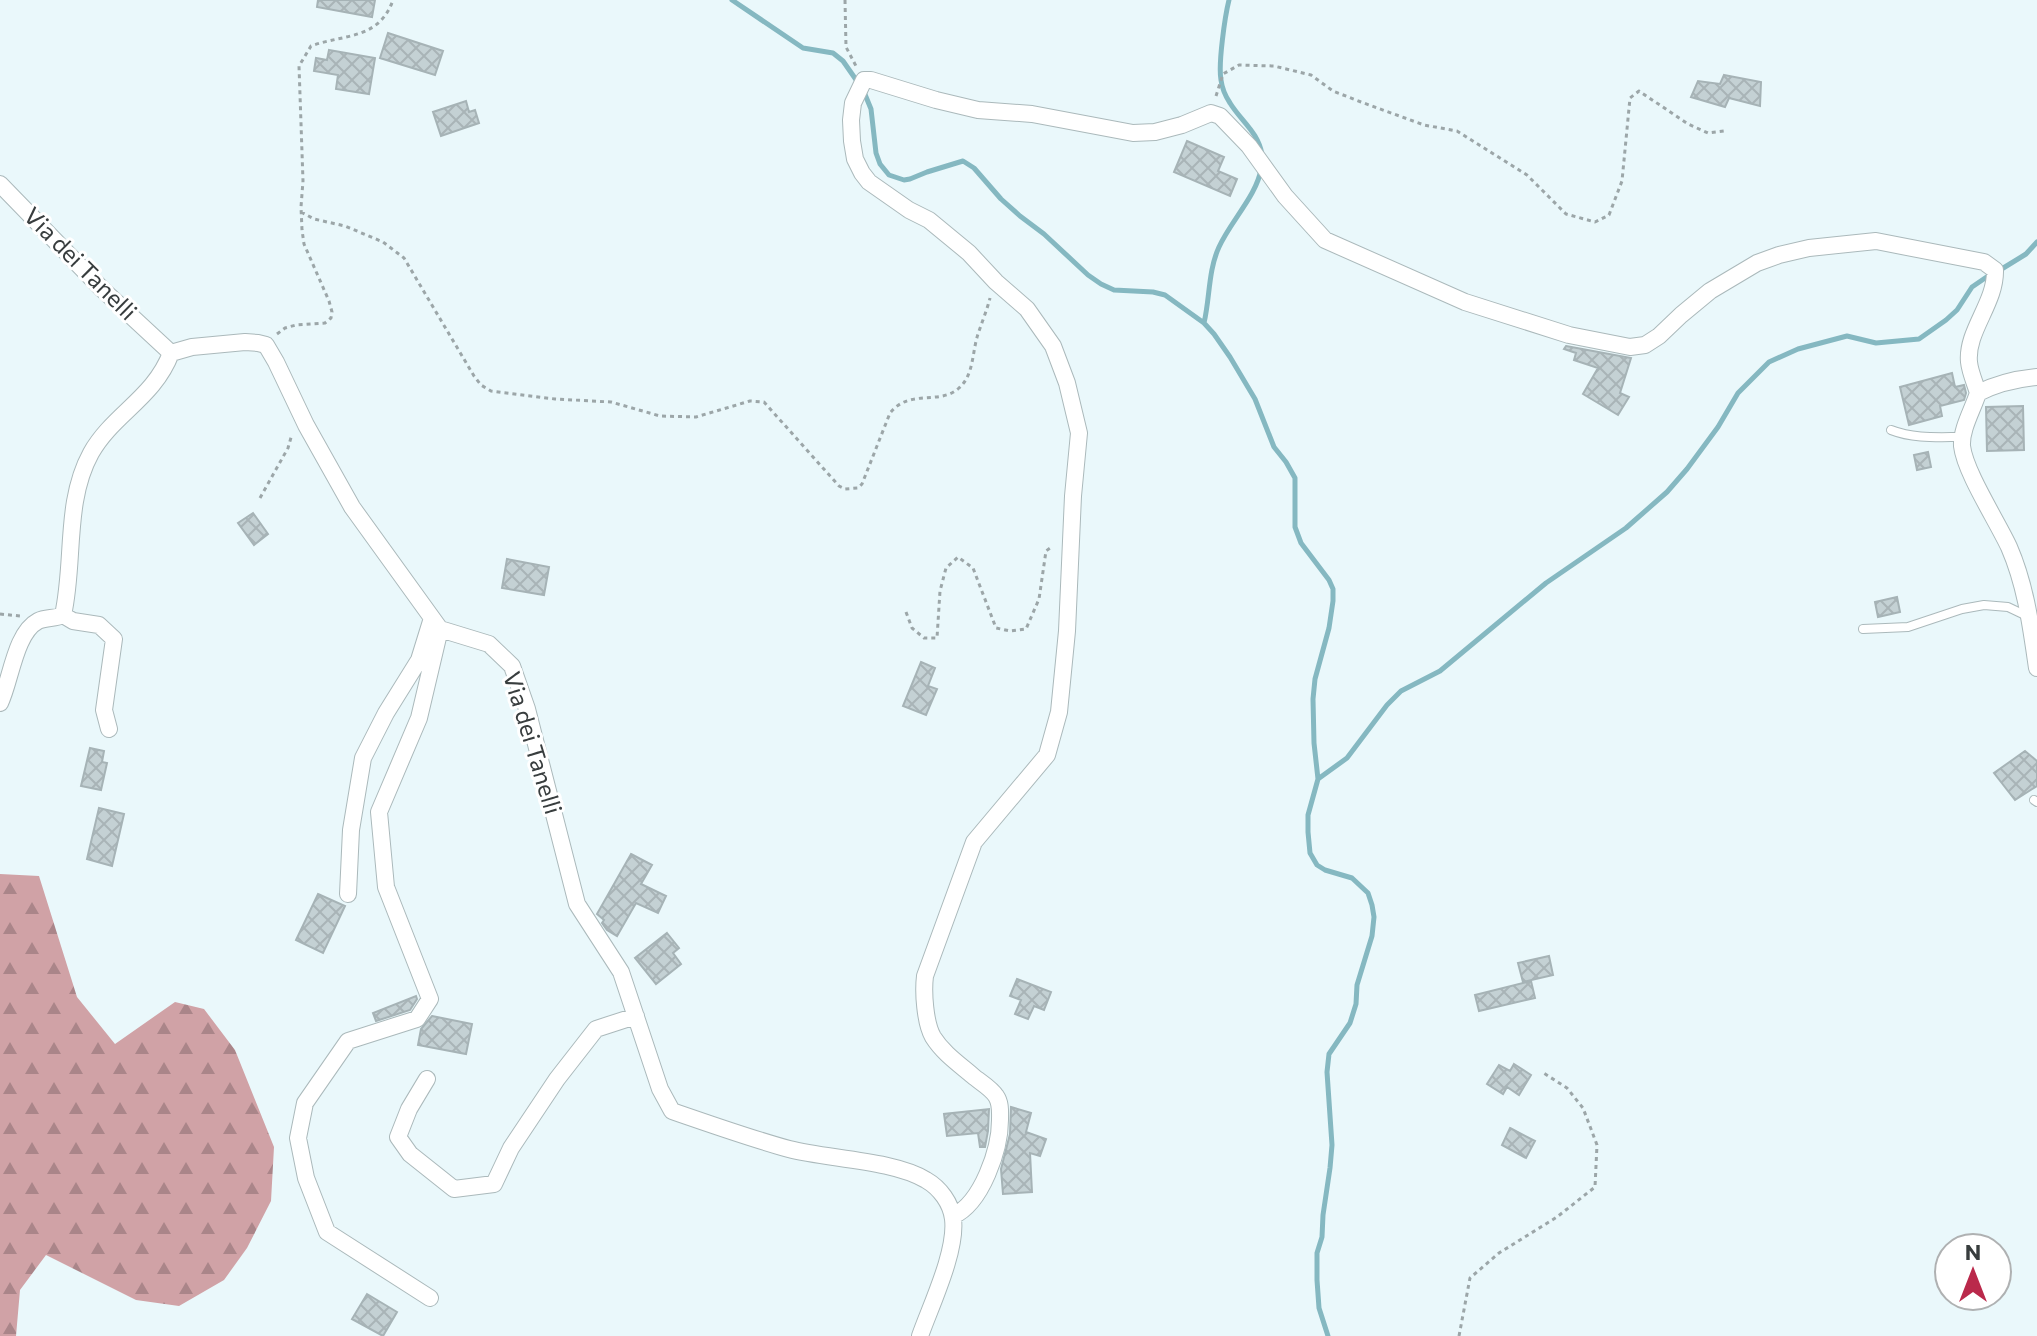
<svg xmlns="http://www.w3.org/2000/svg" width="2037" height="1336" font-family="Commissioner,sans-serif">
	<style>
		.forest { fill: url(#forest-firs) }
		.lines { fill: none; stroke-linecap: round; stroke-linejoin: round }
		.stream { stroke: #85b8c1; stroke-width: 5 }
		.building { fill: url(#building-cross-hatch); stroke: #a6b3b6; stroke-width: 2 }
		.service-casing { stroke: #abb9bb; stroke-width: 10 }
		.minor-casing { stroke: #abb9bb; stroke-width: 18 }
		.path { stroke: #9ca6a8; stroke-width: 3; stroke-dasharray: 4 4; stroke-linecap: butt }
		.service { stroke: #fff; stroke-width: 8 }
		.minor { stroke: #fff; stroke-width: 16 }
		.labels { text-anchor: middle; stroke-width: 6; stroke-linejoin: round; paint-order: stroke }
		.street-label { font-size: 24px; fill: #383d3e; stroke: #fff }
	</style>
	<defs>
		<pattern id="forest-firs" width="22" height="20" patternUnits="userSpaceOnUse" patternTransform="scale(2)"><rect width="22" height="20" fill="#d0a2a6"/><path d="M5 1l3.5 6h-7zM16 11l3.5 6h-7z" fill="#aa8589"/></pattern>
		<pattern id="building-cross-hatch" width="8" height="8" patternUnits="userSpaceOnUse" patternTransform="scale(2)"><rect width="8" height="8" fill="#c4d1d4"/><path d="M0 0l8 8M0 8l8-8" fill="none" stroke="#a9b4b7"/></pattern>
	</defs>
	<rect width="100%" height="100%" fill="#eaf8fb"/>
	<!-- forest -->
	<path class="forest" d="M0 874 39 876 77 997 115 1044 175 1002 204 1009 235 1050 274 1147 271 1201 247 1248 224 1280 179 1306 136 1300 46 1255 20 1290 16 1336H0Z"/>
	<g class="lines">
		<!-- stream -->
		<path class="stream" d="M732 0 803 48 833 53 843 61 859 84
			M1229 0C1225 16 1218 64 1221 80 1222 88 1226 97 1230 103 1241 121 1259 133 1262 155
			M864 92 871 109 876 153 880 164 889 175 904 180 910 179 927 172 963 161 974 168 1001 199 1020 216 1044 234 1088 275 1101 284 1114 290 1153 292 1165 295 1204 323 1214 334 1230 357 1255 399 1274 447 1286 462 1295 478V527L1301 543 1329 580 1333 589V601L1329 628 1315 679 1313 699 1314 743 1318 779 1308 815V832L1310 853 1317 865 1325 870 1352 878 1368 893 1372 905 1374 917 1372 936 1357 985 1356 1004 1350 1023 1329 1054 1327 1072 1332 1145 1330 1168 1323 1215 1322 1237 1317 1253V1280L1319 1308 1328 1336
			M2000 270 2026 254 2037 242
			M1204 323C1210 298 1208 271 1219 247 1230 222 1257 195 1261 169
			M1318 779 1347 758 1387 705 1401 691 1440 671 1546 583 1626 528 1667 492 1687 469 1718 427 1738 393 1769 362 1798 349 1847 336 1876 343 1919 339 1946 320 1957 310 1972 287 1991 274"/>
	</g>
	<!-- building -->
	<path class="building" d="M318 0H375L372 17 317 7Z
		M388 33 443 51 435 75 380 58Z
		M329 50 375 58 369 94 336 89 338 75 314 71 316 58 327 60Z
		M1724 75 1761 82 1760 106 1729 98 1725 107 1691 97 1698 81 1720 84Z
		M466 101 469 112 475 110 479 123 441 136 433 112Z
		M1187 141 1224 157 1218 171 1237 179 1230 196 1174 172Z
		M1566 346 1631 358 1620 393 1629 397 1618 415 1583 394 1598 368 1574 360 1576 353 1564 349Z
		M1952 373 1955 387 1964 385 1966 393 1964 400 1940 406 1942 416 1909 425 1900 387Z
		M2023 406 2024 450 1987 451 1986 407Z
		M1928 452 1931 467 1917 470 1914 455Z
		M253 513 268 534 254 545 238 523Z
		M507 559 549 567 544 595 502 588Z
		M1897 597 1900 612 1878 617 1875 602Z
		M921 662 935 668 928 686 937 689 926 715 903 706Z
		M90 748 104 751 102 762 107 763 101 790 81 786Z
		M2025 751 2037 761V786L2015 800 1994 773Z
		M99 808 124 814 112 866 87 859Z
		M631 854 652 865 641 884 666 896 658 913 636 903 617 936 607 930 602 923 604 920 597 914Z
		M318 894 345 906 323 953 296 940Z
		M667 933 679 948 673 953 681 964 656 984 635 958Z
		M1549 956 1553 975 1523 982 1518 963Z
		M1017 979 1051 992 1044 1010 1034 1006 1028 1019 1015 1014 1021 1000 1010 996Z
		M1531 981 1535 998 1479 1011 1475 995Z
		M416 996 417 999 410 1010 376 1021 373 1013Z
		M432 1016 472 1024 466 1054 418 1045 421 1029Z
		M1514 1064 1531 1075 1519 1095 1507 1087 1503 1094 1487 1084 1499 1065 1510 1071Z
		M1011 1107 1031 1113 1026 1132 1046 1139 1040 1156 1030 1153 1032 1192 1003 1194 1001 1169 1010 1134Z
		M989 1109 988 1131 985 1147H980L978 1133 947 1136 944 1114Z
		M1510 1128 1535 1141 1526 1158 1502 1145Z
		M367 1294 397 1312 383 1336 352 1319Z"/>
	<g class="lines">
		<!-- service casing -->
		<g class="service-casing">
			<path id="service" d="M1891 430C1914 439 1938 437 1962 437
				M1863 629 1908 627 1962 609 1984 605 2008 607 2029 617
				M2034 800 2037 802"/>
		</g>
		<!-- minor casing -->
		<g class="minor-casing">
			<path id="minor" d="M0 184 102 289 171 353
				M171 353 192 347 245 342 258 343 266 345 276 362 306 425 352 507 440 629 489 644 512 666 527 709 577 904 621 972 660 1089 672 1111C710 1124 749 1138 789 1149 827 1159 893 1160 926 1180 940 1188 951 1203 953 1219 957 1251 931 1305 920 1336
				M2037 377C2015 379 1998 383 1978 393 1973 409 1961 429 1962 446 1965 472 1997 521 2009 547 2026 586 2031 627 2037 668
				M63 615C75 562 64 502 91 453 113 414 154 398 171 353
				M63 615 73 621 99 625 114 639 104 710 109 729
				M0 703C11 680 15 633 38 621 46 617 55 619 63 615
				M348 894 351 830 363 758 386 713 419 660 432 618
				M427 1079 409 1109 398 1137 410 1154 454 1189 494 1184 511 1148 557 1079 596 1029 636 1016
				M953 1216C982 1203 1000 1149 1000 1120 1000 1112 1001 1103 996 1096 991 1088 980 1082 973 1076 959 1064 943 1053 933 1037 925 1023 923 992 925 976L974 842 1047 755 1059 712 1067 631 1073 496 1079 433 1067 383 1053 346 1027 309 996 282 969 253 929 220 909 210 869 182 862 173 855 159 852 141 851 120 853 103 864 80H871L936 100 978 110 1032 114 1133 133 1155 132 1182 125 1211 113 1220 116 1249 146 1285 196 1325 240 1465 302 1569 335 1630 347 1645 345 1659 336 1681 315 1710 291 1757 263 1779 255 1809 248 1876 241 1984 262 1995 270C1996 303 1966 331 1969 362 1970 372 1975 383 1978 393
				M430 1298 327 1232 306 1178 298 1138 305 1103 348 1041 417 1019 430 999 386 887 379 812 419 718 440 629"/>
		</g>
		<!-- path -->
		<path class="path" d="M845 0 846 47 856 66
			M1216 96 1223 74 1239 65 1274 66 1311 75 1333 91 1361 102 1424 125 1457 131 1527 175 1566 214 1595 222 1609 215 1622 181 1630 98 1639 91 1688 124 1708 133 1724 131
			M301 212 314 219 345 226 383 242 404 258 474 376 481 385 491 391 555 399 611 402 660 416 696 417 750 401 764 402 839 486 845 489 858 488 862 484 890 413C910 388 939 406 959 388 974 375 972 352 978 334 982 322 987 310 990 298
			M277 334 285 328 296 325 325 323 331 318 332 312 329 301 304 244 302 230 301 207 303 181 299 66 311 46C344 34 379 40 393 0
			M260 498 288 448 292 434
			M906 612 912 628 924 638H937L940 591 946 568 958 557 973 568 996 628 1010 631 1026 629 1039 599 1046 551 1053 546
			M0 614 20 616
			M1459 1336 1470 1278 1499 1253 1557 1217 1595 1187 1597 1145 1583 1108 1567 1088 1542 1072"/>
		<!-- service -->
		<use href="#service" class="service"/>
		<!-- minor -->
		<use href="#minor" class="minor"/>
	</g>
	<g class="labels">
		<!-- street labels -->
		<g class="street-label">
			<text transform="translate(80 264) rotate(45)" y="8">Via dei Tanelli</text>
			<text transform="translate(532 743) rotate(73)" y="8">Via dei Tanelli</text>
		</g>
	</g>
	<!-- north arrow -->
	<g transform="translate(1973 1272)"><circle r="38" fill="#ffffff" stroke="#afb1b2" stroke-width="2"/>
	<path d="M0-6L14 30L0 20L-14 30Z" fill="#ba294b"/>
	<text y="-12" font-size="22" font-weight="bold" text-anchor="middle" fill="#383d3e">N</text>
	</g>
</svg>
